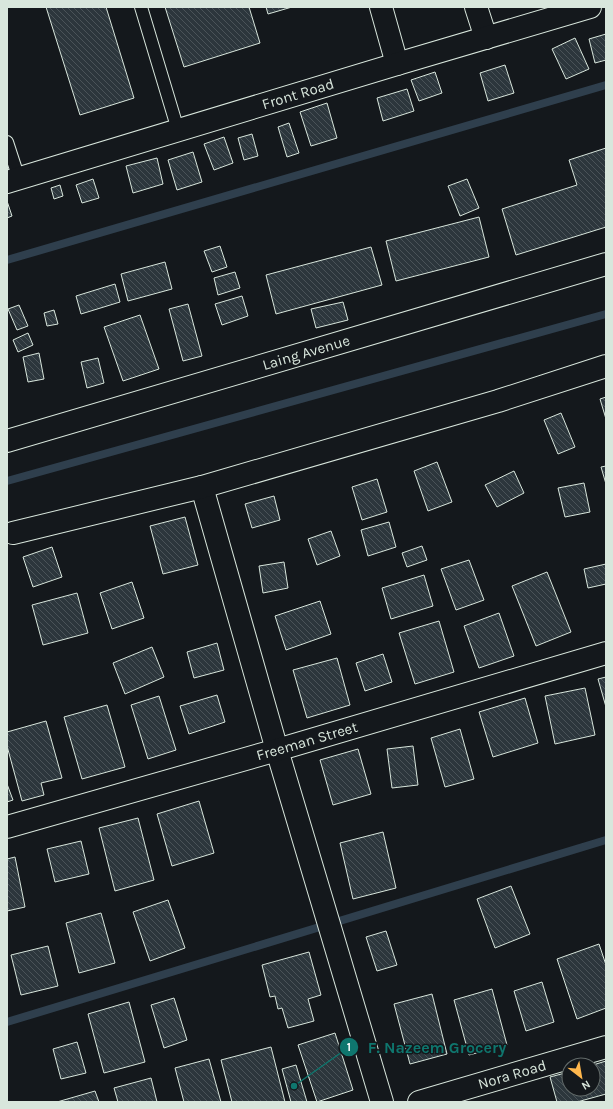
<svg xmlns="http://www.w3.org/2000/svg" width="613" height="1109" font-family="Karla,sans-serif">
	<style>
		.lines { fill: none; stroke-linecap: round; stroke-linejoin: round }
		.stream { stroke: #2f3f4d; stroke-width: 8 }
		.building { fill: url(#building-back-hatch); stroke: #d8e6dc }
		.service-casing { stroke: #d8e6dc; stroke-width: 14 }
		.minor-casing { stroke: #d8e6dc; stroke-width: 24 }
		.tertiary-casing { stroke: #d8e6dc; stroke-width: 24 }
		.service { stroke: #14181c; stroke-width: 12 }
		.minor { stroke: #14181c; stroke-width: 22 }
		.tertiary { stroke: #14181c; stroke-width: 22 }
		.labels { text-anchor: middle; stroke-width: 3; stroke-linejoin: round; paint-order: stroke }
		.street-label { font-size: 15px; fill: #d8e6dc; stroke: #14181c }
		.leader { fill: none; stroke: #0f766e; stroke-width: 1.5 }
		.callout-dot { fill: #0f766e; stroke: #14181c; stroke-width: 1.5 }
		.mark-label { font-size: 12px; text-anchor: middle; font-weight: bold; fill: #fff }
		.callout-label { font-size: 16px; text-anchor: middle; font-weight: bold; fill: #0f766e; stroke: #14181c; stroke-width: 3; stroke-linejoin: round; paint-order: stroke }
	</style>
	<defs>
		<pattern id="building-back-hatch" width="6" height="6" patternUnits="userSpaceOnUse"><rect width="6" height="6" fill="#2c363c"/><path d="M-1 5l2 2M0 0l6 6M5-1l2 2" fill="none" stroke="#4a5358"/></pattern>
	</defs>
	<rect width="100%" height="100%" fill="#14181c"/>
	<g class="lines">
		<!-- stream -->
		<path class="stream" d="M7 260 606 85
			M7 481 606 314
			M7 1022 606 840"/>
	</g>
	<!-- building -->
	<path class="building" d="M46 7H106L134 98 80 115Z
		M165 7H249L260 43 184 67Z
		M266 7H292L268 14Z
		M606 34V60L595 63 589 39Z
		M575 38 589 69 566 79 552 49Z
		M505 65 514 93 488 101 480 73Z
		M435 72 442 93 419 101 411 80Z
		M407 89 414 111 383 121 377 98Z
		M327 103 337 138 311 146 300 112Z
		M289 123 299 153 287 157 278 127Z
		M252 134 258 156 244 160 238 138Z
		M224 137 233 163 214 170 204 144Z
		M606 148V227L516 255 502 209 577 185 569 160Z
		M193 152 202 182 177 190 168 160Z
		M157 158 163 184 133 193 126 166Z
		M93 179 99 198 82 203 76 185Z
		M467 179 479 208 460 216 448 186Z
		M60 185 63 196 54 199 51 188Z
		M7 201 12 216 7 218Z
		M479 217 489 257 396 281 386 241Z
		M220 246 227 267 212 272 204 251Z
		M371 247 382 285 276 314 266 275Z
		M165 262 172 289 128 301 121 274Z
		M235 272 240 288 218 295 214 278Z
		M115 284 120 302 81 314 76 296Z
		M242 296 248 316 222 325 215 304Z
		M343 302 348 320 316 328 311 309Z
		M188 304 202 356 183 361 169 309Z
		M19 305 28 326 17 330 8 309Z
		M54 310 58 324 47 326 44 313Z
		M140 315 159 369 123 381 104 327Z
		M28 333 33 345 18 352 13 340Z
		M39 353 44 379 28 382 23 357Z
		M98 358 104 383 87 388 81 362Z
		M606 397V419L600 399Z
		M561 413 575 447 558 454 544 420Z
		M437 462 452 502 428 511 414 471Z
		M606 466V484L601 467Z
		M514 471 524 493 497 507 485 485Z
		M377 479 387 512 362 520 352 487Z
		M584 483 590 512 565 517 558 488Z
		M274 496 280 520 252 528 245 504Z
		M185 517 198 565 163 574 150 526Z
		M389 522 396 547 368 556 361 530Z
		M331 531 340 556 317 565 308 539Z
		M422 546 427 560 407 567 402 553Z
		M52 547 62 577 33 587 23 557Z
		M469 560 484 600 456 610 441 569Z
		M284 562 288 588 263 593 259 566Z
		M606 564V584L588 588 584 569Z
		M547 572 571 632 536 646 512 586Z
		M424 575 433 606 391 619 382 588Z
		M132 582 144 618 112 629 100 593Z
		M77 593 88 633 43 645 32 605Z
		M320 601 331 634 286 650 275 616Z
		M499 613 514 656 479 668 464 626Z
		M439 621 454 672 415 684 399 633Z
		M217 643 224 670 194 678 187 652Z
		M152 647 164 677 125 694 113 663Z
		M383 654 392 682 365 691 356 663Z
		M337 658 350 705 307 718 293 670Z
		M606 677V707L598 679Z
		M585 688 595 735 555 744 545 696Z
		M217 695 225 722 189 734 180 706Z
		M159 696 176 750 148 759 131 705Z
		M525 698 538 743 493 757 479 712Z
		M107 705 125 767 82 779 64 717Z
		M46 721 62 778 41 783 44 795 22 801 7 746V732Z
		M460 729 474 779 445 787 431 738Z
		M413 746 418 785 392 788 387 749Z
		M358 749 371 794 333 805 320 760Z
		M7 784 13 800 7 802Z
		M199 801 214 853 172 866 157 814Z
		M138 818 154 880 115 891 99 828Z
		M383 832 396 888 353 899 340 843Z
		M81 841 89 874 55 882 47 849Z
		M15 857 25 907 7 911V859Z
		M511 886 530 934 495 948 477 899Z
		M168 900 185 948 150 961 133 912Z
		M101 913 115 963 79 973 66 923Z
		M386 931 397 965 377 971 366 937Z
		M599 944 606 965V1008L577 1019 557 959Z
		M48 946 58 986 21 995 11 955Z
		M309 952 321 995 308 999 314 1021 288 1028 282 1008 278 1009 275 996 270 997 262 965Z
		M542 982 554 1022 526 1031 514 991Z
		M492 989 507 1045 469 1055 454 1000Z
		M432 994 447 1054 410 1064 394 1004Z
		M174 998 187 1040 164 1048 151 1005Z
		M129 1002 145 1062 104 1073 88 1014Z
		M335 1033 353 1090 317 1102 298 1045Z
		M77 1042 86 1073 61 1079 53 1049Z
		M271 1047 285 1102H232L221 1060Z
		M209 1059 221 1102H184L175 1068Z
		M606 1061V1094L577 1102H557L550 1077 569 1072V1089H593V1065Z
		M296 1065 307 1102H291L282 1069Z
		M151 1078 157 1102H118L114 1088Z
		M95 1091 99 1102H57Z"/>
	<g class="lines">
		<!-- service casing -->
		<g class="service-casing">
			<path id="service" d="M141 7 178 130
				M7 142 19 179"/>
		</g>
		<!-- minor casing -->
		<g class="minor-casing">
			<g id="minor">
				<path d="M381 7 397 64"/>
				<path d="M476 7 486 38"/>
				<path id="s1" d="M7 441 606 264"/>
				<path d="M202 487 277 750 382 1102"/>
				<path d="M13 533 202 487 498 401 606 366"/>
				<path id="s2" d="M7 827 277 750 606 653"/>
				<path id="s3" d="M419 1102 606 1047"/>
			</g>
		</g>
		<!-- tertiary casing -->
		<g class="tertiary-casing">
			<g id="tertiary">
				<path id="s4" d="M7 182 397 64 590 7"/>
			</g>
		</g>
		<!-- service -->
		<use href="#service" class="service"/>
		<!-- minor -->
		<use href="#minor" class="minor"/>
		<!-- tertiary -->
		<use href="#tertiary" class="tertiary"/>
	</g>
	<g class="labels">
		<!-- street labels -->
		<g class="street-label">
			<text dy="5" stroke="none"><textPath href="#s4" startOffset="304">Front Road</textPath></text>
			<text dy="5" stroke="none"><textPath href="#s1" startOffset="312">Laing Avenue</textPath></text>
			<text dy="5" stroke="none"><textPath href="#s2" startOffset="312">Freeman Street</textPath></text>
			<text dy="5" stroke="none"><textPath href="#s3" startOffset="97">Nora Road</textPath></text>
		</g>
	</g>
	<!-- callouts -->
	<path class="leader" d="M294 1086L349 1047"/>
	<g class="callout-dot">
		<circle cx="294" cy="1086" r="4"/>
		<circle cx="349" cy="1047" r="10"/>
	</g>
	<g class="mark-label">
		<text x="349" y="1051">1</text>
	</g>
	<g class="callout-label">
		<text x="437" y="1053">F. Nazeem Grocery</text>
	</g>
	<!-- border -->
	<rect width="613" height="1109" fill="none" stroke="#d8e6dc" stroke-width="16"/>
	<!-- north arrow -->
	<g transform="translate(581 1077) rotate(149)"><circle r="19" fill="#14181c" stroke="#626a69"/>
	<path d="M0-3L7 15L0 10L-7 15Z" fill="#ffb74d"/>
	<text y="-6" font-size="11" font-weight="bold" text-anchor="middle" fill="#d8e6dc">N</text>
	</g>
</svg>
